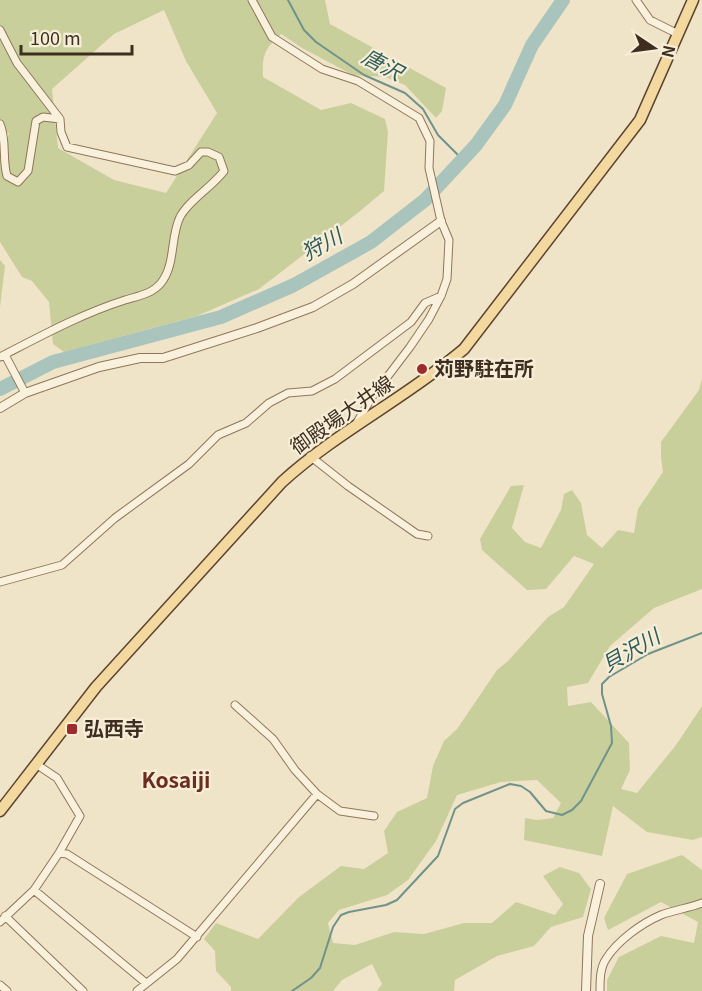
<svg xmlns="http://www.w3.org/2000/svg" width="702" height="991" font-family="Georgia,'Noto Sans JP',serif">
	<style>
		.green { fill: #c9cf9b; fill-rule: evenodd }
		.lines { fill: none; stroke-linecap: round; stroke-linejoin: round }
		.stream { stroke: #6f938a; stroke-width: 2 }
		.river { stroke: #a9c4bc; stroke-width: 14 }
		.minor-casing { stroke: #8d765c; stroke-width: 9 }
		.tertiary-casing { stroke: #8d765c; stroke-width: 10 }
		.primary-casing { stroke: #5b4430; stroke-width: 13 }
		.minor { stroke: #faf1dc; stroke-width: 7 }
		.tertiary { stroke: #faf1dc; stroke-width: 8 }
		.primary { stroke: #f3d9a0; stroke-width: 10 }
		.poi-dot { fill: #9e2a2b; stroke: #f7eed8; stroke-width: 2 }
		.labels { text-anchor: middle; stroke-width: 4.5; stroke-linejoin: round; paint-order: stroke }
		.poi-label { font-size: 20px; font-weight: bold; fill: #3d2e20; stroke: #f7eed8; text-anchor: start }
		.street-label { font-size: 20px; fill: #3d2e20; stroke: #f7eed8 }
		.water-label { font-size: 21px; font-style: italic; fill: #2f5d5a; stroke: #f7eed8 }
		.neighbourhood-label { font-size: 21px; font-weight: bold; fill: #6b2e1e; stroke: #f7eed8 }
	</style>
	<rect width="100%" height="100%" fill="#f0e4c8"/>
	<!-- green -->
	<path class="green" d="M0 0H325L330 24 446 88 442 111 436 118 405 85 385 77 353 75 302 48 281 34C265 49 262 54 263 77L321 110 351 103 385 119 388 132 384 191 359 212 259 289 197 316 64 352 53 344 49 302 32 281 22 277 0 242V163L9 133 0 134ZM164 10 186 61 217 113 166 193 114 180 58 148 52 89 114 34Z
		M0 260 5 266 0 307Z
		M702 379V589L654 608 610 646 588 683 567 687 568 706 591 702 629 743 630 770 621 789 637 793 676 745 702 706V837L693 840 647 832 613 806 602 856 524 840 525 818 537 820 553 818 561 803 537 780 501 782 457 795 436 841 408 880 387 895 339 910 328 923 333 943 355 945 394 932 424 934 464 923H492L516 902 555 915 563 904 543 876 560 867 579 873 591 889 583 917 551 927 534 946 497 956 455 980 454 991H377L382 984 372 964 342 980 333 991H231V987L216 971 215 951 204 939 216 923 258 939 299 897 341 866 364 869 388 853 384 831 397 812 427 798 433 766 444 741 457 729 497 670 508 661 548 617 564 607 594 564 574 556 546 589 527 590 482 550 480 539 511 486 524 485 512 528 525 542 541 548 561 510 564 494 572 490 581 503 587 535 602 548 618 530 634 533 638 509 663 472 661 457V442L699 390Z
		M682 855 702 870V991H607V980L619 957 661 936 694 943 698 922 661 902 608 930 604 918 627 874Z"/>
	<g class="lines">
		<!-- stream -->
		<path class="stream" d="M288 0 304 30 316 42 364 75 405 93 423 109 438 135 462 159
			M292 991 311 978 320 968 333 927 341 915 349 912 386 905 397 900 438 856 455 809 463 803 510 784 521 786 530 792 546 811 562 815 572 810 581 801 612 743 611 726 602 694V684L609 677 648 654 702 633"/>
		<!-- river -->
		<path class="river" d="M0 389 53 362 221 317 294 285 371 242 425 200 476 145 505 105 532 45 563 0"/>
		<!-- minor casing -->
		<g class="minor-casing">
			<path id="minor" d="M252 0 272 37 322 69 358 81 419 118 430 141 429 168 441 221 449 240 447 279 441 296 429 319 410 347 372 397 356 424
				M636 0 650 20 678 34
				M0 30 17 63 60 119 61 132 67 147 175 171 189 165 201 152H208L219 157 224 171C211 188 189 200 180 217 170 237 176 264 161 283 152 294 138 296 125 300 81 314 41 336 0 357
				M0 124C7 140 2 159 7 176L18 182 28 171 36 121 43 117 60 119
				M5 355 25 393
				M310 456 348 486 417 534 428 536
				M0 582 62 565 115 518 189 464 218 435 246 423 269 403 288 393 312 391 335 379 411 322 425 303 441 296
				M235 705 273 739 295 770 317 794 340 811 374 816
				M36 764 57 778 80 816 59 853
				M34 890 146 983
				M5 916 83 991
				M0 922 34 890 59 853 67 854 197 937
				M0 985 7 991
				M137 991 177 959 317 794
				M600 991C600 980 600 968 606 959 617 941 642 923 661 915 674 910 689 908 702 903"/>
		</g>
		<!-- tertiary casing -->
		<g class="tertiary-casing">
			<path id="tertiary" d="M0 408 25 393 99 367 140 358H163L257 328 313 307 353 284 441 221
				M586 991 588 936 600 884"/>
		</g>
		<!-- primary casing -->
		<g class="primary-casing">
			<path id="primary" d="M0 811 96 687 282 482C338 431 406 398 464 349L640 120 693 0"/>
		</g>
		<!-- minor -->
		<use href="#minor" class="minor"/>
		<!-- tertiary -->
		<use href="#tertiary" class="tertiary"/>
		<!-- primary -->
		<use href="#primary" class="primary"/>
	</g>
	<!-- markers -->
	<g class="poi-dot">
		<circle cx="422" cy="369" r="6"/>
		<rect x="66" y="723" width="12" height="12" rx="3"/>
	</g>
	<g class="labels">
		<!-- poi labels -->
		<g class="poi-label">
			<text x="434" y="376">苅野駐在所</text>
			<text x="84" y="736">弘西寺</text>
		</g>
		<!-- street labels -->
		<g class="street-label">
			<text transform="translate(342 415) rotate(-35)" y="7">御殿場大井線</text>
		</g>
		<!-- water labels -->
		<g class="water-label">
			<text transform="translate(382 65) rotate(28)" y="7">唐沢</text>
			<text transform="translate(322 245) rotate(-29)" y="7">狩川</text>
			<text transform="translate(631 651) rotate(-30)" y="7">貝沢川</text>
		</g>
		<!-- neighbourhood labels -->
		<g class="neighbourhood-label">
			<text x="176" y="788">Kosaiji</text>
		</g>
	</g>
	<!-- north arrow -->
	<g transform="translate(654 48) rotate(103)" stroke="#f7eed8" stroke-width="4.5" paint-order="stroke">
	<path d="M0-4.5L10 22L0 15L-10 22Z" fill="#3d2e20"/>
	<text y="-9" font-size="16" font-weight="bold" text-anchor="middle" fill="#3d2e20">N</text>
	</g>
	<!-- scale -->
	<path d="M21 45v9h111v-9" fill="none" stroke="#3d2e20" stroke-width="3"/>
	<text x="30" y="45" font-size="18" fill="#3d2e20" stroke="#f7eed8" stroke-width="4.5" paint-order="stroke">100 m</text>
</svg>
